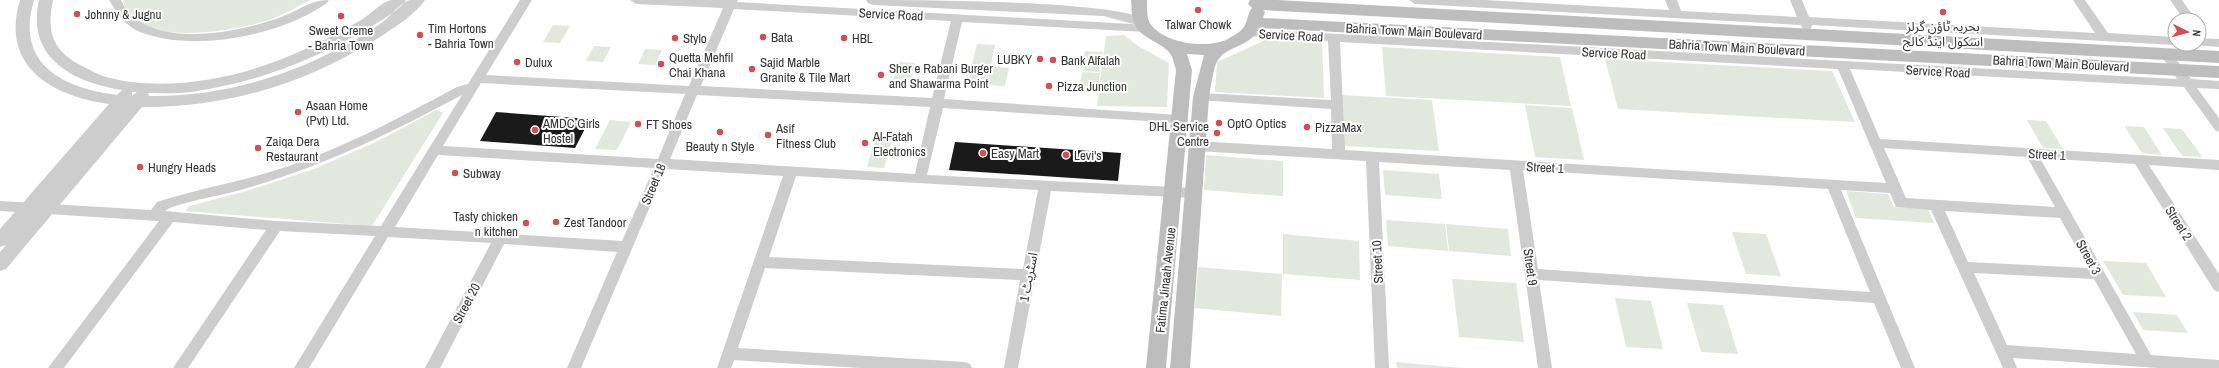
<svg xmlns="http://www.w3.org/2000/svg" width="2219" height="368" font-family="'Archivo Narrow','Noto Sans Arabic',sans-serif">
	<style>
		.green { fill: #e2e8dd }
		.building { fill: #1a1a1a }
		.lines { fill: none; stroke-linecap: round; stroke-linejoin: round }
		.minor { fill: #cdcdcd; fill-rule: evenodd }
		.tertiary { fill: #cdcdcd; fill-rule: evenodd }
		.secondary { fill: #bdbdbd; fill-rule: evenodd }
		.poi-dot { fill: #d24d54; stroke: #fff; stroke-width: 1.5 }
		.labels { text-anchor: middle; stroke-width: 4; stroke-linejoin: round; paint-order: stroke }
		.poi-label { font-size: 13px; fill: #333; stroke: #fff; text-anchor: start }
		.street-label { font-size: 13px; fill: #333; stroke: #fff }
	</style>
	<rect width="100%" height="100%" fill="#fff"/>
	<!-- green -->
	<path class="green" d="M123 0H310C297 7 283 15 269 20 236 31 132 50 123 0Z
		M553 25 570 26 560 43 543 42Z
		M1124 35 1138 46 1169 63 1167 107 1097 106 1106 36Z
		M1270 38 1322 40 1324 98 1215 92 1217 62Z
		M977 44 995 45 991 65 972 64Z
		M594 46 611 47 603 62 586 61Z
		M1382 47 1560 57 1571 106 1386 96Z
		M645 49 662 50 655 65 638 64Z
		M1085 51 1103 52 1100 72 1082 71Z
		M1605 59 1832 71 1855 122 1618 109Z
		M899 62 915 63 910 82 893 81Z
		M972 65 1009 68 1005 86 968 84Z
		M1082 72 1100 73 1097 92 1079 91Z
		M1340 95 1432 100 1439 151 1343 146Z
		M1525 105 1572 108 1584 160 1535 157Z
		M436 110 443 113 372 226 185 211 189 206 243 192 314 169 376 142Z
		M610 120 631 122 617 150 595 149Z
		M2027 120 2046 121 2063 149 2043 148Z
		M2124 126 2144 127 2162 155 2142 153Z
		M2163 128 2182 129 2202 157 2182 156Z
		M875 139 892 140 884 168 867 167Z
		M1206 155 1283 161V196L1204 190Z
		M1383 170 1439 174 1442 199 1385 195Z
		M1846 191 1888 194 1894 207 1928 209 1934 223 1856 218Z
		M1386 220 1445 224 1448 251 1388 246Z
		M1446 224 1508 229 1511 256 1449 251Z
		M1732 232 1766 234 1781 276 1746 274Z
		M1283 234 1359 241 1360 280 1283 274Z
		M2103 261 2146 263 2166 297 2123 295Z
		M1198 267 1282 274 1281 316 1195 308Z
		M1452 279 1516 283 1524 342 1459 337Z
		M1615 298 1651 301 1663 349 1626 347Z
		M1687 303 1723 305 1738 354 1701 352Z
		M2133 312 2177 315 2188 333 2143 330Z
		M1396 362 1462 368H1464H1397Z"/>
	<!-- building -->
	<path class="building" d="M496 112 590 119 575 148 480 141Z
		M955 142 1121 153 1118 181 949 170Z"/>
	<g class="lines">
		<!-- minor -->
		<path class="minor" d="M109 0H121C124 5 126 12 131 15 165 47 241 32 281 17 299 11 309 0 329 0 325 6 315 10 309 14 263 38 189 51 140 32 125 26 117 13 109 0Z
			M520 0H532L486 75 689 86 723 8 636 4 630 0H738L737 2 1149 25 1151 28 1145 32 962 22 944 99 1179 115 1185 119 1179 123 943 108 927 175 1194 188 1199 189 1201 193 1199 197 1194 198 1051 191 1018 368H1004L1020 280 765 268 738 348 965 362 970 364 972 368H860L734 360 731 368H717L783 176 666 169 581 368H567L617 252 504 244 440 368H425L491 243 388 237 309 368H294L375 236 280 231 188 368H173L266 230 173 222 64 368H48L159 221 0 211V201L151 210 157 202 163 200C205 187 248 180 289 166 348 146 402 116 457 87L468 84ZM734 9 951 21 932 98 701 86ZM481 83 685 94 658 159 443 146ZM462 95 381 226 276 221 165 211C173 204 217 196 229 193 314 171 385 136 462 95ZM697 95 930 107 915 174 670 159ZM438 155 654 168 622 241 395 227ZM796 176 1038 190 1023 269 769 257Z
			M1409 0H1484L1669 10 1665 0H1677L1681 11 1797 17 1790 0H1802L1809 17 2095 33 2073 0H2085L2108 33 2175 37V44H2178L2175 45 1812 25 1811 29H1803L1801 25 1415 4Z
			M2170 0H2182L2196 20H2184Z
			M1249 29 2177 79 2160 54 2162 51H2170L2191 79 2219 81V89L2197 88 2219 118V132L2215 130 2184 87 1850 69 1880 139 2219 160V170L2149 165 2219 274V292L2214 290 2135 164 2040 158 2151 355 2219 360V368H2158L2013 358 2017 368H2003L1931 210 1896 207 1890 193 1841 190 1915 368H1901L1874 303 1539 280 1552 368H1538L1510 170 1379 162 1389 368H1375L1366 161 1197 151 1191 146 1197 141 1332 149 1331 109 1197 100 1195 97 1201 93 1331 100 1328 41 1245 36 1243 33ZM1340 42 1838 69 1886 183 1345 150ZM1884 148 2027 157 2055 207 1906 198ZM1523 170 1828 189 1870 292 1538 269ZM1945 211 2060 218 2088 268 1968 262ZM1974 273 2094 279 2136 354 2007 345Z
			M2199 38 2219 39V47L2195 45 2199 44Z"/>
		<!-- tertiary -->
		<path class="tertiary" d="M20 0H34C15 64 62 88 117 95L122 90C73 82 26 58 39 0H53C46 33 53 52 84 67 91 70 98 75 106 77 161 92 229 80 282 59 309 48 335 35 361 20 370 15 381 2 391 0 395 0 401 0 406 0 399 11 374 25 362 32 309 62 251 84 191 92 177 94 162 93 148 93L149 96C219 97 290 77 350 42 362 36 373 29 384 21 391 15 401 2 410 0 414 0 420 0 425 0 416 14 396 26 383 35 311 82 228 108 142 107L6 269 0 271V252L125 106 6 245 0 247V229L109 104C51 96 0 66 20 0ZM132 92H137L132 96Z
			M866 0C905 0 1132 0 1148 22L1146 25C1138 27 1113 18 1103 16L873 5 868 3Z"/>
		<!-- secondary -->
		<path class="secondary" d="M1131 0H1147C1147 6 1147 13 1148 19 1157 44 1212 51 1231 37 1235 35 1241 31 1243 28 1248 22 1247 14 1252 8L1248 4 1250 0H1277L2219 51V63L1263 10 1265 12 1263 18 2219 66V78L1259 28C1251 47 1228 45 1218 60 1213 67 1211 88 1209 97L1190 368H1170L1193 97 1204 55 1187 54 1192 70 1166 368H1146L1176 70C1174 63 1173 55 1167 50 1156 40 1137 37 1133 19 1131 13 1132 6 1131 0Z"/>
	</g>
	<!-- markers -->
	<g class="poi-dot">
		<circle cx="1198" cy="10" r="4"/>
		<circle cx="1943" cy="12" r="4"/>
		<circle cx="77" cy="14" r="4"/>
		<circle cx="341" cy="16" r="4"/>
		<circle cx="420" cy="35" r="4"/>
		<circle cx="763" cy="37" r="4"/>
		<circle cx="675" cy="38" r="4"/>
		<circle cx="844" cy="38" r="4"/>
		<circle cx="1040" cy="59" r="4"/>
		<circle cx="1053" cy="60" r="4"/>
		<circle cx="517" cy="62" r="4"/>
		<circle cx="661" cy="64" r="4"/>
		<circle cx="752" cy="69" r="4"/>
		<circle cx="881" cy="75" r="4"/>
		<circle cx="1049" cy="86" r="4"/>
		<circle cx="298" cy="112" r="4"/>
		<circle cx="1219" cy="123" r="4"/>
		<circle cx="638" cy="124" r="4"/>
		<circle cx="1307" cy="127" r="4"/>
		<circle cx="535" cy="130" r="4"/>
		<circle cx="720" cy="132" r="4"/>
		<circle cx="1217" cy="133" r="4"/>
		<circle cx="768" cy="135" r="4"/>
		<circle cx="865" cy="143" r="4"/>
		<circle cx="258" cy="148" r="4"/>
		<circle cx="983" cy="153" r="4"/>
		<circle cx="1066" cy="155" r="4"/>
		<circle cx="140" cy="167" r="4"/>
		<circle cx="455" cy="173" r="4"/>
		<circle cx="556" cy="222" r="4"/>
		<circle cx="526" cy="223" r="4"/>
	</g>
	<g class="labels">
		<!-- poi labels -->
		<g class="poi-label">
			<text x="85" y="19">Johnny &amp; Jugnu</text>
			<text x="1198" y="29" text-anchor="middle">Talwar Chowk</text>
			<text x="1943" y="31" text-anchor="middle">بحریہ ٹاؤن گرلز<tspan x="1943" dy="15">اسکول اینڈ کالج</tspan></text>
			<text x="428" y="33">Tim Hortons<tspan x="428" dy="15">- Bahria Town</tspan></text>
			<text x="341" y="35" text-anchor="middle">Sweet Creme<tspan x="341" dy="15">- Bahria Town</tspan></text>
			<text x="771" y="42">Bata</text>
			<text x="683" y="43">Stylo</text>
			<text x="852" y="43">HBL</text>
			<text x="669" y="62">Quetta Mehfil<tspan x="669" dy="15">Chai Khana</tspan></text>
			<text x="1032" y="64" text-anchor="end">LUBKY</text>
			<text x="1061" y="65">Bank Alfalah</text>
			<text x="525" y="67">Dulux</text>
			<text x="760" y="67">Sajid Marble<tspan x="760" dy="15">Granite &amp; Tile Mart</tspan></text>
			<text x="889" y="73">Sher e Rabani Burger<tspan x="889" dy="15">and Shawarma Point</tspan></text>
			<text x="1057" y="91">Pizza Junction</text>
			<text x="306" y="110">Asaan Home<tspan x="306" dy="15">(Pvt) Ltd.</tspan></text>
			<text x="543" y="128">AMDC Girls<tspan x="543" dy="15">Hostel</tspan></text>
			<text x="1227" y="128">OptO Optics</text>
			<text x="646" y="129">FT Shoes</text>
			<text x="1209" y="131" text-anchor="end">DHL Service<tspan x="1209" dy="15">Centre</tspan></text>
			<text x="1315" y="132">PizzaMax</text>
			<text x="776" y="133">Asif<tspan x="776" dy="15">Fitness Club</tspan></text>
			<text x="873" y="141">Al-Fatah<tspan x="873" dy="15">Electronics</tspan></text>
			<text x="266" y="146">Zaiqa Dera<tspan x="266" dy="15">Restaurant</tspan></text>
			<text x="720" y="151" text-anchor="middle">Beauty n Style</text>
			<text x="991" y="158">Easy Mart</text>
			<text x="1074" y="160">Levi's</text>
			<text x="148" y="172">Hungry Heads</text>
			<text x="463" y="178">Subway</text>
			<text x="518" y="221" text-anchor="end">Tasty chicken<tspan x="518" dy="15">n kitchen</tspan></text>
			<text x="564" y="227">Zest Tandoor</text>
		</g>
		<!-- street labels -->
		<g class="street-label">
			<text transform="translate(891 14) rotate(3)" y="5">Service Road</text>
			<text transform="translate(1414 31) rotate(3)" y="5">Bahria Town Main Boulevard</text>
			<text transform="translate(1291 35) rotate(3)" y="5">Service Road</text>
			<text transform="translate(1737 47) rotate(3)" y="5">Bahria Town Main Boulevard</text>
			<text transform="translate(1614 53) rotate(3)" y="5">Service Road</text>
			<text transform="translate(2061 63) rotate(3)" y="5">Bahria Town Main Boulevard</text>
			<text transform="translate(1938 71) rotate(3)" y="5">Service Road</text>
			<text transform="translate(2047 154) rotate(3)" y="5">Street 1</text>
			<text transform="translate(1545 167) rotate(3)" y="5">Street 1</text>
			<text transform="translate(653 184) rotate(-67)" y="5">Street 18</text>
			<text transform="translate(2179 223) rotate(57)" y="5">Street 2</text>
			<text transform="translate(2089 257) rotate(61)" y="5">Street 3</text>
			<text transform="translate(1377 262) rotate(-93)" y="5">Street 10</text>
			<text transform="translate(1531 267) rotate(82)" y="5">Street 9</text>
			<text transform="translate(1028 277) rotate(-79)" y="5">اسٹریٹ 1</text>
			<text transform="translate(1165 280) rotate(-84)" y="5">Fatima Jinaah Avenue</text>
			<text transform="translate(466 303) rotate(-62)" y="5">Street 20</text>
		</g>
	</g>
	<!-- north arrow -->
	<g transform="translate(2187 32) rotate(96)"><circle r="19" fill="#ffffff" stroke="#adadad"/>
	<path d="M0-3L7 15L0 10L-7 15Z" fill="#d24d54"/>
	<text y="-6" font-size="11" font-weight="bold" text-anchor="middle" fill="#333333">N</text>
	</g>
</svg>
